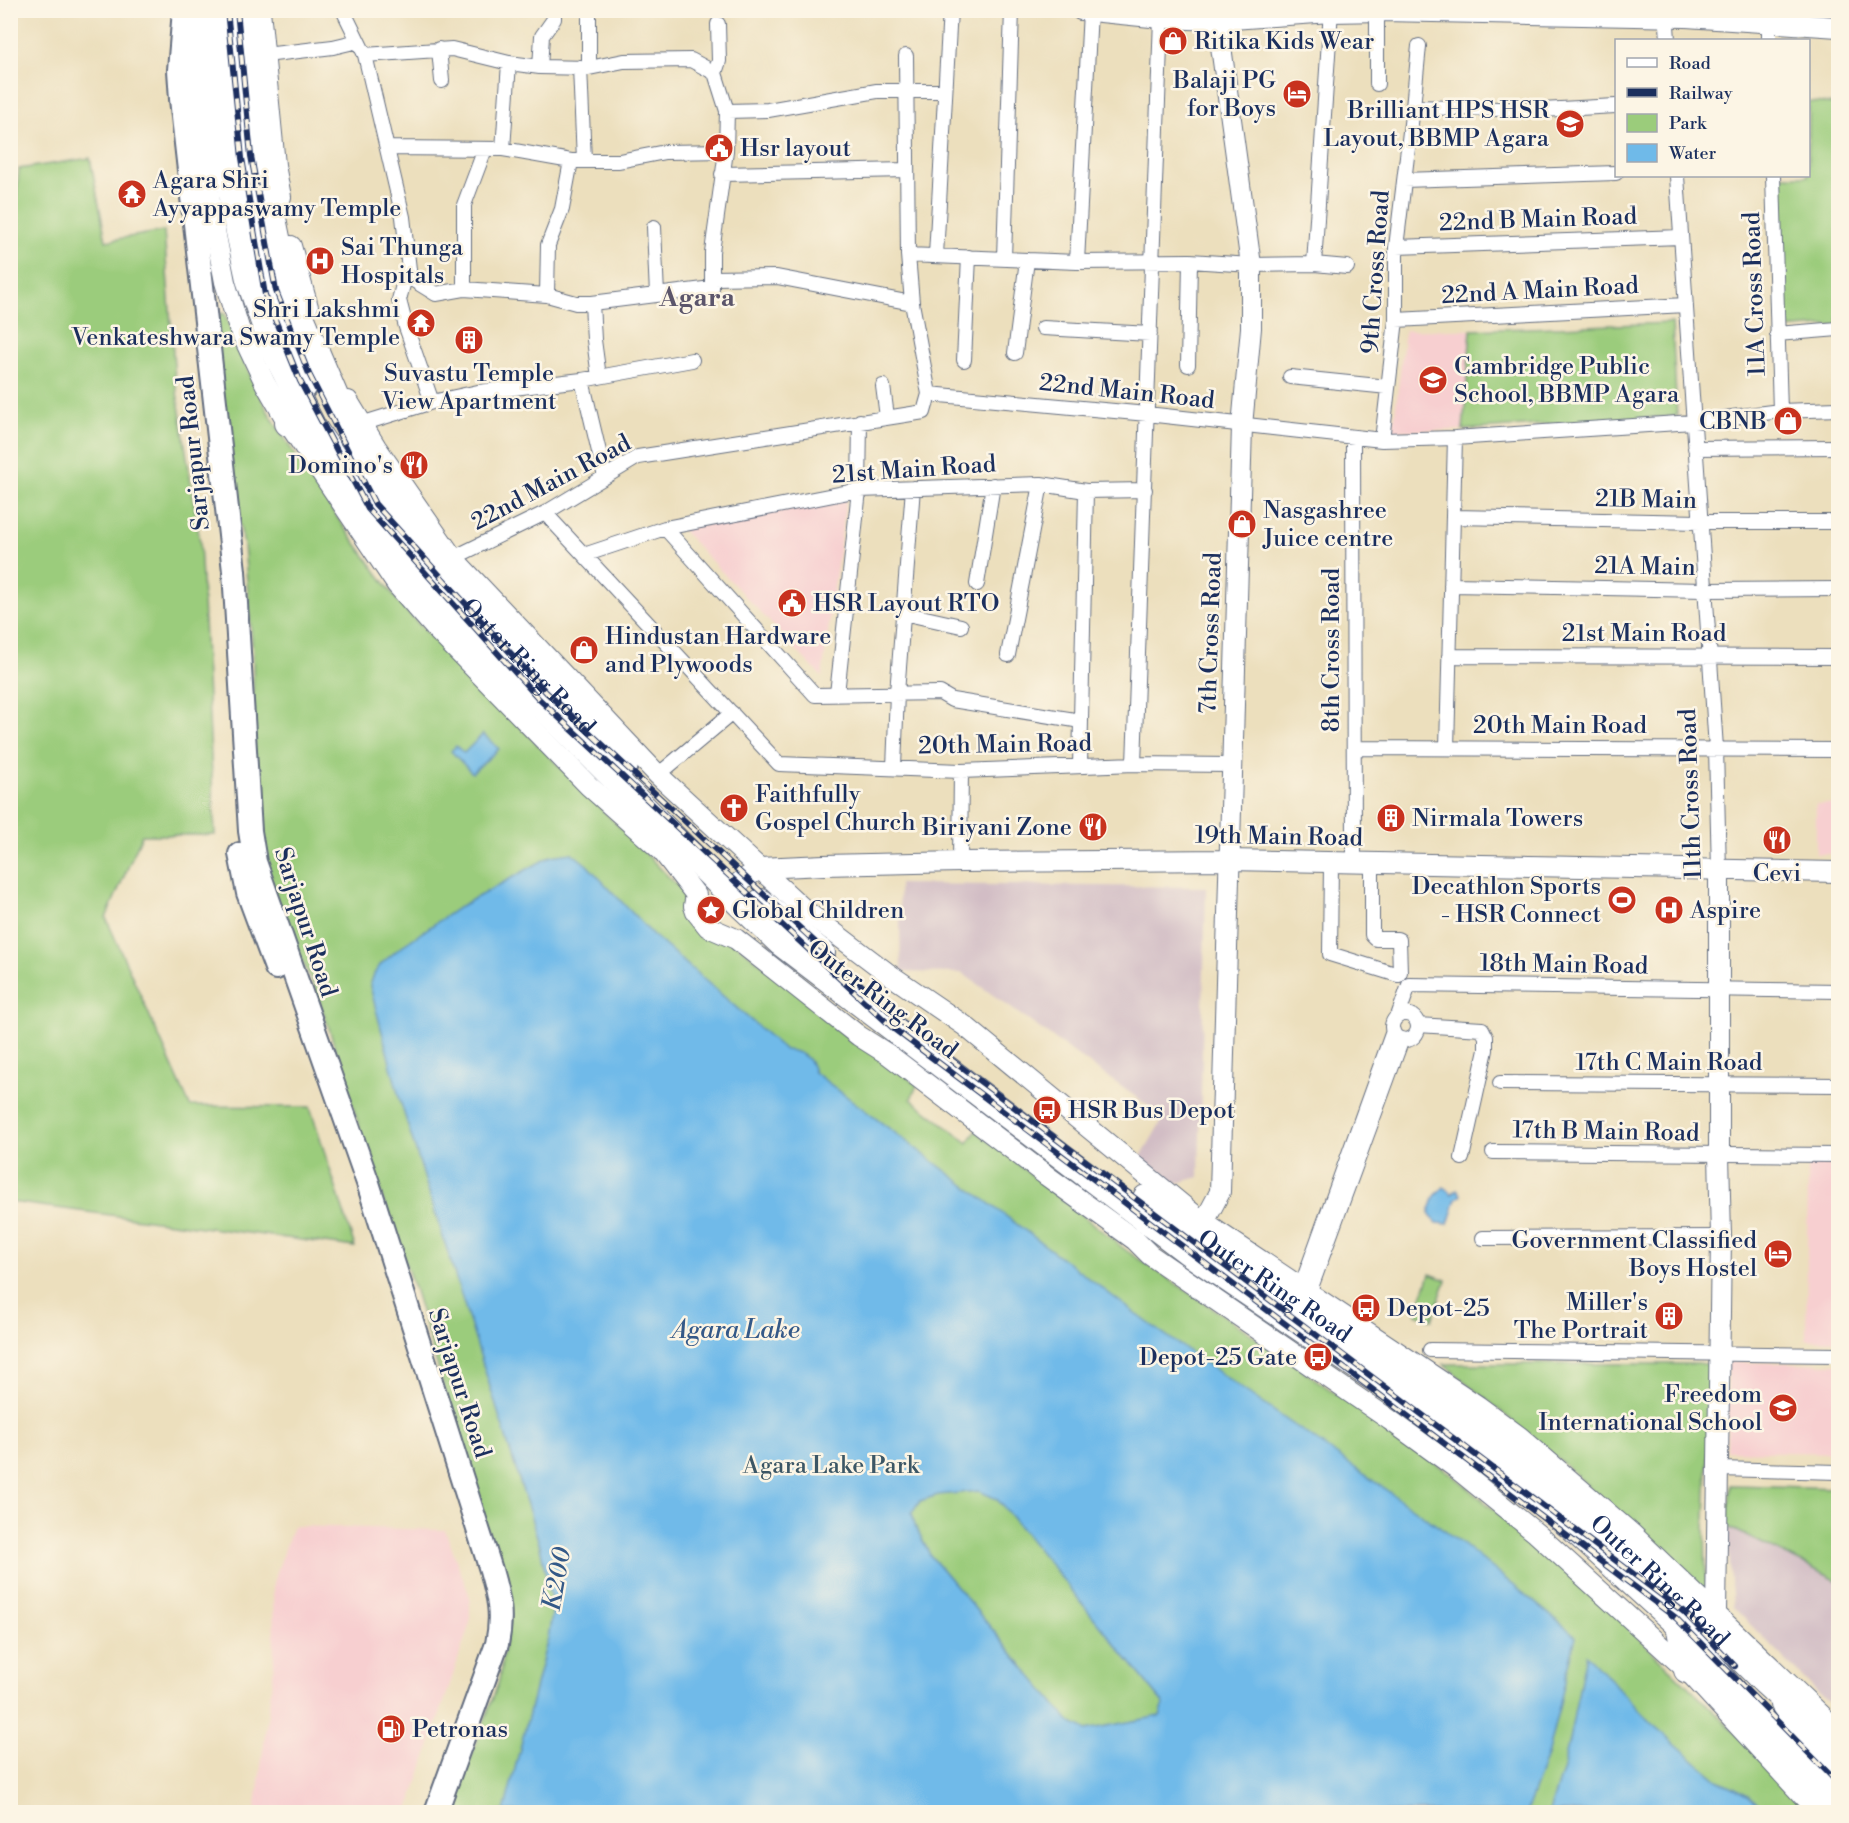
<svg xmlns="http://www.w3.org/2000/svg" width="1849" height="1823" font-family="'Libre Bodoni',serif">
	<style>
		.built { fill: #f7cfd0 }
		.industrial { fill: #d2bdc5 }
		.green { fill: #9bcc7b; stroke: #5b7e6c; stroke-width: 1.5 }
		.water { fill: #6fbae9; stroke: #4574a4; stroke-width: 1.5; fill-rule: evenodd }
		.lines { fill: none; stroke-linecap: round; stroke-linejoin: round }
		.street-casing { stroke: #646d7f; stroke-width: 16 }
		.secondary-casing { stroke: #646d7f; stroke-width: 22 }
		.primary-casing { stroke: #646d7f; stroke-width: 26 }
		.highway-casing { stroke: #646d7f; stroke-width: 28 }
		.street { stroke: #fff; stroke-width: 14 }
		.secondary { stroke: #fff; stroke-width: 20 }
		.primary { stroke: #fff; stroke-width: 22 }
		.highway { stroke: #fff; stroke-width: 26 }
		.rail-casing { stroke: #1b2f5e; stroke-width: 6 }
		.rail { stroke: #fcf5e5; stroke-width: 4; stroke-dasharray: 11; stroke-linecap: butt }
		.labels { text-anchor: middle; stroke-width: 5; stroke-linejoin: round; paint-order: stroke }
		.poi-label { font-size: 24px; fill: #1b2f5e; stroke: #fcf5e5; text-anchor: start }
		.street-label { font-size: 24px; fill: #1b2f5e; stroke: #fcf5e5 }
		.park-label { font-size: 24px; fill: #3b5665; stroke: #fcf5e5 }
		.neighbourhood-label { font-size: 26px; font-weight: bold; fill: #5b556b; stroke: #fcf5e5 }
		.water-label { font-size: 26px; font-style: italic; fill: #345988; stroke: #fcf5e5 }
	</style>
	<rect width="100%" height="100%" fill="#fcf5e5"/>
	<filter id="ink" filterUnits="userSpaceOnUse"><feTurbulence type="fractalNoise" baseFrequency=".0167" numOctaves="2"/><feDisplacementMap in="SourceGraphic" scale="12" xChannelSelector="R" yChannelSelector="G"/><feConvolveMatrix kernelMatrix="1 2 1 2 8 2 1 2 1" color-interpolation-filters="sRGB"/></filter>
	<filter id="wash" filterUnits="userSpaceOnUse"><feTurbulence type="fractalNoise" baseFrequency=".008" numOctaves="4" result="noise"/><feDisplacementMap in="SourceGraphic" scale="24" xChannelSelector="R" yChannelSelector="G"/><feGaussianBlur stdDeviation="1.35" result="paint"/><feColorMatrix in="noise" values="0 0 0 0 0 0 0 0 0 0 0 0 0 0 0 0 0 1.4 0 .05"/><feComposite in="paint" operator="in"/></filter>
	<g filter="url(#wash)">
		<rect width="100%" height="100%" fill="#ecdfbd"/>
		<!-- built -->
		<path class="built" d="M1405 330H1471L1463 430 1393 431Z
			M846 499 822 677 681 529Z
			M1816 804H1838V854H1816Z
			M1808 1164 1838 1165V1341L1806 1340Z
			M1728 1362 1838 1364V1453L1727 1451Z
			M293 1526 445 1530 470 1597V1623L408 1812H255L274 1666 273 1583Z"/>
		<!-- industrial -->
		<path class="industrial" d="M899 884 1206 887 1199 1177 1174 1184 1140 1158 1164 1117 962 973 901 972Z
			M1727 1526 1838 1581V1713L1733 1607Z"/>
		<!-- green -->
		<path class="green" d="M1809 102 1838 104V325L1782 329 1780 176H1808Z
			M90 158 106 241 164 231 175 379 200 542 215 835H142L106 918 190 1106 310 1107 355 1247 11 1202 10 281 19 169Z
			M221 313 225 314 236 345 267 410 288 444 331 509 402 607 732 941 917 1085 911 1099 968 1143 976 1131 1127 1251 1242 1328 1455 1477 1612 1609 1646 1646 1732 1729 1809 1812H451L499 1681 507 1626 505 1591 415 1291 373 1172 328 1025 312 982 291 937 263 860 254 777 253 654 244 545 228 469 220 383 218 318Z
			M1672 323 1677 416 1463 430 1471 330Z
			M1430 1274 1446 1280 1432 1320 1416 1314Z
			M1444 1364H1711L1705 1517 1706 1598 1572 1471Z
			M1731 1485 1838 1488V1581L1727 1526Z"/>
		<!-- water -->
		<path class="water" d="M483 734 499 749 472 773 451 751 456 746 464 753Z
			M572 853 587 865 653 935 785 1050C800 1051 810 1056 814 1072L1147 1322 1459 1541 1576 1636 1547 1756 1526 1812H504L548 1638 553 1609 540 1546 399 1097 370 986 374 974 381 964 402 946 461 906 551 856ZM979 1491 997 1499 1164 1704 1160 1716 1086 1730 1070 1722 930 1555 915 1525 912 1513 920 1501 938 1495Z
			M1444 1187 1452 1194 1457 1189 1461 1195 1456 1199 1448 1224 1437 1223 1429 1213 1435 1196Z
			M1586 1654 1651 1723 1718 1780 1748 1795 1767 1812H1549L1564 1765Z"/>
	</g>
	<g filter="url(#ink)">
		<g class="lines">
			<!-- street casing -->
			<g class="street-casing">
				<path id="street" d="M343 10 365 55 403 217 410 278
					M589 10V68
					M1666 10 1668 40
					M1769 21V40
					M439 49 442 81
					M265 55 333 47 358 41
					M365 55 452 49 509 63 540 67 589 68 624 61 691 60 715 73 727 111 768 110 877 91H944
					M906 56 908 255 912 303 929 394
					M540 67 542 36 554 19V10
					M580 67 584 161
					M715 73 719 61 718 24
					M1377 84V11
					M1413 107 1542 110 1616 106
					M387 148 503 149 571 161H619L665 152 726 151
					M503 149 509 63
					M722 174 907 170
					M1677 176 1716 748 1719 871
					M1773 176 1780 411
					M1404 180 1616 173
					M654 227 657 295
					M1396 247 1681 237
					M908 255 1077 262 1190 261 1251 265 1314 264 1331 10
					M936 255 950 10
					M1004 258 1012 10
					M1077 262 1090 11
					M1314 264 1347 267
					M410 278 436 294 464 289 547 295 576 303H592L712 288V252L726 151 727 111
					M410 278 404 281 399 300 406 327 432 402
					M714 278 777 277 912 303
					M464 289V205L485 149
					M547 295 548 245 562 209 571 161
					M592 303 594 340 599 377
					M1396 320 1686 305
					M1043 328 1150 334
					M1777 334 1838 329
					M1015 353 1027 260
					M964 360 969 257
					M1188 365 1190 261
					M1290 377 1388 387
					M582 380 605 477
					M883 386 887 417
					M358 428 361 424 432 402 478 392 582 380 692 360
					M1353 437 1354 863
					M1382 440 1396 320V247L1413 107 1419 46
					M1695 448 1838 447
					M545 513 779 764 961 771 1134 764 1231 765
					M1453 517 1700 522H1838
					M665 528 815 695 940 693 952 700 1081 721
					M584 555 665 528 859 490 1041 484 1086 491 1145 490
					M453 558 545 513 638 457 924 412 929 394 1147 414 1382 440 1455 438 1693 422 1780 411 1838 409
					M977 584 993 485
					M1451 585 1704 590 1838 589
					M903 613 961 626
					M1008 655 1041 484
					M1449 656 1838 657
					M837 694 859 490 860 421
					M1354 748 1838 750
					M1447 748 1455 438
					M1134 764 1161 18
					M1080 766 1086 491
					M894 767 897 693 913 488
					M658 775 732 713
					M960 862 961 771
					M1331 863 1330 954 1398 975 1400 972 1399 940 1397 939H1376L1372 935V863
					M1392 1027a13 13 0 1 1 26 0a13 13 0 1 1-26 0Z
					M1398 1016 1409 985 1838 991
					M1418 1025 1482 1029 1486 1037V1050L1462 1158
					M1500 1083 1838 1085
					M1493 1152 1838 1155
					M1483 1238 1721 1237
					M1301 1287 1393 1031
					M1309 1293 1402 1039
					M1430 1350 1838 1355
					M1718 1469 1838 1472"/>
			</g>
			<!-- secondary casing -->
			<g class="secondary-casing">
				<path id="secondary" d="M260 10 275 165 281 197
					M1081 10 1161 18 1218 20 1331 12 1383 11 1686 17 1838 27
					M189 22 211 210 225 282 239 328 265 383 288 423 397 585 434 627 589 786 662 851 696 895 694 906 696 912 708 927 736 939 859 1036 889 1055 1047 1176 1135 1240 1150 1255 1390 1420 1456 1468 1536 1533 1687 1670 1818 1812
					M291 246 308 307
					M348 401 376 447 453 558 658 775 807 912 886 972 965 1026 1203 1222 1478 1406 1520 1437 1631 1533 1838 1731
					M730 894 740 882 760 868 824 865 960 862 1229 860 1838 872
					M1199 1232 1220 1192 1242 426 1251 328V265L1216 10
					M1712 1619 1716 1615 1721 1237 1719 1154V871
					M1781 1705 1807 1744 1838 1782"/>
			</g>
			<!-- primary casing -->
			<g class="primary-casing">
				<path id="primary" d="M184 10 179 70 181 99 234 571 250 831 255 862 368 1183 491 1570C499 1598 503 1615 497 1644L436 1812
					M223 10C233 111 241 215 273 312 282 337 295 362 305 387
					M240 854 248 893 276 968"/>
			</g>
			<!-- highway casing -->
			<g class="highway-casing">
				<g id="highway">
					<path d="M210 10 226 159 236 218 249 279 272 346 313 427 402 560 448 612 740 904 781 943 1187 1251 1474 1446 1569 1525 1674 1621 1765 1730 1838 1808"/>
					<path id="s1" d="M245 10 260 156 286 281 352 436 374 479 434 567 467 604 625 765"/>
					<path d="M288 423 292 386"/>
					<path d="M761 902 822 953"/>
					<path id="s2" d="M1146 1198 1497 1438 1593 1518 1707 1624 1766 1683 1811 1724 1838 1754"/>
					<path d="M1680 1629 1687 1670"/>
				</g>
			</g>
			<!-- street -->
			<use href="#street" class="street"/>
			<!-- secondary -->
			<use href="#secondary" class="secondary"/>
			<!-- primary -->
			<use href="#primary" class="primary"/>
			<!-- highway -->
			<use href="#highway" class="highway"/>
			<!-- rail casing -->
			<g class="rail-casing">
				<path id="rail" d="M227 10 242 158 265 295 300 381 368 509 539 699 894 1029 1676 1618 1838 1783
					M237 10 251 156 276 291 309 374 375 504 546 692 900 1021 1684 1612 1735 1666"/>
			</g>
			<!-- rail -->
			<use href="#rail" class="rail"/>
		</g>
	</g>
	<!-- icons -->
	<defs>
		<g id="shop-disc" transform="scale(1.5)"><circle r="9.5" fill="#c8321e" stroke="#fcf5e5"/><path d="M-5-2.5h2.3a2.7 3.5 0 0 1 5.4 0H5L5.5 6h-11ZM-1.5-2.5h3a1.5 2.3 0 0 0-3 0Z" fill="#fff"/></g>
		<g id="hotel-disc" transform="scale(1.5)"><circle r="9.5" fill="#c8321e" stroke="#fcf5e5"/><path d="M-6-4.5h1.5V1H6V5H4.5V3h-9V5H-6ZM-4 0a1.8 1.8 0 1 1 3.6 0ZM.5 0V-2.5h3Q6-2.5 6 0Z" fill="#fff"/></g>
		<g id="school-disc" transform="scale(1.5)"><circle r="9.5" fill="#c8321e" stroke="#fcf5e5"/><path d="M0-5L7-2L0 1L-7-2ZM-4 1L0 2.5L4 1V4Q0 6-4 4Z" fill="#fff"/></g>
		<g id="civic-disc" transform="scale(1.5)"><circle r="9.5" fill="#c8321e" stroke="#fcf5e5"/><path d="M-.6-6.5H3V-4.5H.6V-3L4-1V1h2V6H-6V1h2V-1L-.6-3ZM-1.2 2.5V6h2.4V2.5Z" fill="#fff"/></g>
		<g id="temple-disc" transform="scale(1.5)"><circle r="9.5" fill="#c8321e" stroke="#fcf5e5"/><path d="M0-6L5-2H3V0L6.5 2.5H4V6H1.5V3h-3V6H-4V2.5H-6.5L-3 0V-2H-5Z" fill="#fff"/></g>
		<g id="hospital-disc" transform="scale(1.5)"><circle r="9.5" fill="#c8321e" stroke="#fcf5e5"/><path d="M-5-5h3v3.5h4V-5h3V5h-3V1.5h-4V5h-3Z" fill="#fff"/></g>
		<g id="building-disc" transform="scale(1.5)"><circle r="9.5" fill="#c8321e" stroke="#fcf5e5"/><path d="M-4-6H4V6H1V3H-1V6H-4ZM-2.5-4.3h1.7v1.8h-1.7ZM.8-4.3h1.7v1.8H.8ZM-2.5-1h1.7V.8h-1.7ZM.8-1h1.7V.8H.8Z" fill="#fff"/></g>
		<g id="restaurant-disc" transform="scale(1.5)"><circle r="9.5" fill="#c8321e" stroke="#fcf5e5"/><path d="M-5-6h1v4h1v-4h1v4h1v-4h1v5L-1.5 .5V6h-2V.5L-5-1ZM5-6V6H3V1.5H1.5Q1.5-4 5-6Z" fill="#fff"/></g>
		<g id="church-disc" transform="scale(1.5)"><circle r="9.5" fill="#c8321e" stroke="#fcf5e5"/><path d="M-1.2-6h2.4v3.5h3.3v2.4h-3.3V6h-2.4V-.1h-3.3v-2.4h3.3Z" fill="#fff"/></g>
		<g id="stadium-disc" transform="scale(1.5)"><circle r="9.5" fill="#c8321e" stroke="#fcf5e5"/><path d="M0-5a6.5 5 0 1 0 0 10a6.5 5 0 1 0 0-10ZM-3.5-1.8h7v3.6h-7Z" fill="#fff"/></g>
		<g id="sight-disc" transform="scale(1.5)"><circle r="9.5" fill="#c8321e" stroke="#fcf5e5"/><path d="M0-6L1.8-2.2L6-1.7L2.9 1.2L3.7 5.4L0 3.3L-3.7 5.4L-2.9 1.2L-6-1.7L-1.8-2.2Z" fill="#fff"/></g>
		<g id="bus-disc" transform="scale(1.5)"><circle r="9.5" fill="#c8321e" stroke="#fcf5e5"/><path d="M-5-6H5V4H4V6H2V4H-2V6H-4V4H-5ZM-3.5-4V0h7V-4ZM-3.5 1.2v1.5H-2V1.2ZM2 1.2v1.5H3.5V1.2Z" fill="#fff"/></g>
		<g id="fuel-disc" transform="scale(1.5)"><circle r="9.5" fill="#c8321e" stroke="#fcf5e5"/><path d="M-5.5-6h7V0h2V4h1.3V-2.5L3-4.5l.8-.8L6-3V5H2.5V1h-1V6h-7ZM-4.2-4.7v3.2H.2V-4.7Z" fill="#fff"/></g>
	</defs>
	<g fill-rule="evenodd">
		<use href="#shop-disc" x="1173" y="41"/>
		<use href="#hotel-disc" x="1297" y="94"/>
		<use href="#school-disc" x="1570" y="124"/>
		<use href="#civic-disc" x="719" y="148"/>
		<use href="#temple-disc" x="132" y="194"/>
		<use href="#hospital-disc" x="320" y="261"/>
		<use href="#temple-disc" x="421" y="323"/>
		<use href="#building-disc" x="469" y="340"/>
		<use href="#school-disc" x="1433" y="380"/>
		<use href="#shop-disc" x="1788" y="421"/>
		<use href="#restaurant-disc" x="414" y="465"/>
		<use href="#shop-disc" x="1242" y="524"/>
		<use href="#civic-disc" x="792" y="603"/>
		<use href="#shop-disc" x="584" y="650"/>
		<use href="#church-disc" x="734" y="808"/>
		<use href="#building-disc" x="1391" y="818"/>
		<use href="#restaurant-disc" x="1093" y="827"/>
		<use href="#restaurant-disc" x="1777" y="840"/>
		<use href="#stadium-disc" x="1622" y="900"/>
		<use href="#sight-disc" x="711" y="910"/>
		<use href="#hospital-disc" x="1669" y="910"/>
		<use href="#bus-disc" x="1047" y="1110"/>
		<use href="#hotel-disc" x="1778" y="1254"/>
		<use href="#bus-disc" x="1366" y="1308"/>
		<use href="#building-disc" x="1669" y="1316"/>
		<use href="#bus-disc" x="1318" y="1357"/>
		<use href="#school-disc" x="1783" y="1408"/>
		<use href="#fuel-disc" x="391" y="1729"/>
	</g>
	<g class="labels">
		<!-- poi labels -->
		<g class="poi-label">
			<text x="1194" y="49">Ritika Kids Wear</text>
			<text x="1276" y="88" text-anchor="end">Balaji PG<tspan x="1276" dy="28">for Boys</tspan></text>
			<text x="1549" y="118" text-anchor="end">Brilliant HPS HSR<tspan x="1549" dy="28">Layout, BBMP Agara</tspan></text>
			<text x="740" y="156">Hsr layout</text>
			<text x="153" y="188">Agara Shri<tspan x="153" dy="28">Ayyappaswamy Temple</tspan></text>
			<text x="341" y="255">Sai Thunga<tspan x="341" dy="28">Hospitals</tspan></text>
			<text x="400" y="317" text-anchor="end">Shri Lakshmi<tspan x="400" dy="28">Venkateshwara Swamy Temple</tspan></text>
			<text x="1454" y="374">Cambridge Public<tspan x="1454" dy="28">School, BBMP Agara</tspan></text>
			<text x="469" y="381" text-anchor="middle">Suvastu Temple<tspan x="469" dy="28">View Apartment</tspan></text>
			<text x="1767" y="429" text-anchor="end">CBNB</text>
			<text x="393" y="473" text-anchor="end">Domino's</text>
			<text x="1263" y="518">Nasgashree<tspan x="1263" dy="28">Juice centre</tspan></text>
			<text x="813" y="611">HSR Layout RTO</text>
			<text x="605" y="644">Hindustan Hardware<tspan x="605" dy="28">and Plywoods</tspan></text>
			<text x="755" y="802">Faithfully<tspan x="755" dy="28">Gospel Church</tspan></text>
			<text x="1412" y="826">Nirmala Towers</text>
			<text x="1072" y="835" text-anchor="end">Biriyani Zone</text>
			<text x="1777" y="881" text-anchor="middle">Cevi</text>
			<text x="1601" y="894" text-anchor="end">Decathlon Sports<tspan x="1601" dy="28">- HSR Connect</tspan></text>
			<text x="732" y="918">Global Children</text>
			<text x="1690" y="918">Aspire</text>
			<text x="1068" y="1118">HSR Bus Depot</text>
			<text x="1757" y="1248" text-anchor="end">Government Classified<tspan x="1757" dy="28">Boys Hostel</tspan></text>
			<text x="1648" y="1310" text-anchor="end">Miller's<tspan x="1648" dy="28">The Portrait</tspan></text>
			<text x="1387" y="1316">Depot-25</text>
			<text x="1297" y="1365" text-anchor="end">Depot-25 Gate</text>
			<text x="1762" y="1402" text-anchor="end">Freedom<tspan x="1762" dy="28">International School</tspan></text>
			<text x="412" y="1737">Petronas</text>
		</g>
		<!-- street labels -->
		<g class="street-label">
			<text transform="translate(1538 219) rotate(-2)" y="8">22nd B Main Road</text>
			<text transform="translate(1375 272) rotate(-86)" y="8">9th Cross Road</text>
			<text transform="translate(1540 290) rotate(-3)" y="8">22nd A Main Road</text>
			<text transform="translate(1754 294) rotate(-92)" y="8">11A Cross Road</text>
			<text transform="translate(1127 391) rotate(6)" y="8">22nd Main Road</text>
			<text transform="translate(193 453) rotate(-96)" y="8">Sarjapur Road</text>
			<text transform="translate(914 469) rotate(-4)" y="8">21st Main Road</text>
			<text transform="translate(551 482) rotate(-28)" y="8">22nd Main Road</text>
			<text transform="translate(1646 499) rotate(1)" y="8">21B Main</text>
			<text transform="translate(1645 566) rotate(1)" y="8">21A Main</text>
			<text transform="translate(1210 633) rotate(-88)" y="8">7th Cross Road</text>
			<text x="1644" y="641">21st Main Road</text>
			<text transform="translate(1331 650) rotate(-90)" y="8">8th Cross Road</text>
			<text dy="8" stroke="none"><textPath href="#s1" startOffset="735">Outer Ring Road</textPath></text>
			<text x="1560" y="733">20th Main Road</text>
			<text transform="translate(1005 744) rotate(-1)" y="8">20th Main Road</text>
			<text transform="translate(1690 794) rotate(-92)" y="8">11th Cross Road</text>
			<text transform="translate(1279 836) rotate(1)" y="8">19th Main Road</text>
			<text transform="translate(306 922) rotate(72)" y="8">Sarjapur Road</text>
			<text transform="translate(1564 964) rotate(1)" y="8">18th Main Road</text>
			<text transform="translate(883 999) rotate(37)" y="8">Outer Ring Road</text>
			<text x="1669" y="1070">17th C Main Road</text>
			<text transform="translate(1606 1131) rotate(1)" y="8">17th B Main Road</text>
			<text dy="8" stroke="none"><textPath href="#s2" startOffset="156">Outer Ring Road</textPath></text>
			<text transform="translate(460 1383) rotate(72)" y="8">Sarjapur Road</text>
			<text dy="8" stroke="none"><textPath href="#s2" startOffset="642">Outer Ring Road</textPath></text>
		</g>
		<!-- park labels -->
		<g class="park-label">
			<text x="831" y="1473">Agara Lake Park</text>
		</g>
		<!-- neighbourhood labels -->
		<g class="neighbourhood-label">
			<text x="697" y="306">Agara</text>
		</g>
		<!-- water labels -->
		<g class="water-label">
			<text x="736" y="1338">Agara Lake</text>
			<text transform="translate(556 1579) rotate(-80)" y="9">K200</text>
		</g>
	</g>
	<!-- margin -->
	<rect width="1849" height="1823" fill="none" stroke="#fcf5e5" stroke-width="36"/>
	<!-- legend -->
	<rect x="1615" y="39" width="195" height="138" fill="#fcf5e5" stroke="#a2a6af" stroke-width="1.5"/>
	<rect x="1627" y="58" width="30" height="9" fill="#ffffff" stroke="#a2a6af" stroke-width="1.5"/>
	<text x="1669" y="69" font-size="18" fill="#1b2f5e">Road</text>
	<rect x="1627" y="88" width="30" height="9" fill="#1b2f5e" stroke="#a2a6af" stroke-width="1.5"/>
	<text x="1669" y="99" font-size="18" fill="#1b2f5e">Railway</text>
	<rect x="1627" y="114" width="30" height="18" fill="#9bcc7b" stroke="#a2a6af" stroke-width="1.5"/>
	<text x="1669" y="129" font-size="18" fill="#1b2f5e">Park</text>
	<rect x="1627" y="144" width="30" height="18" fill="#6fbae9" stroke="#a2a6af" stroke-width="1.5"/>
	<text x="1669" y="159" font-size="18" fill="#1b2f5e">Water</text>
</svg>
